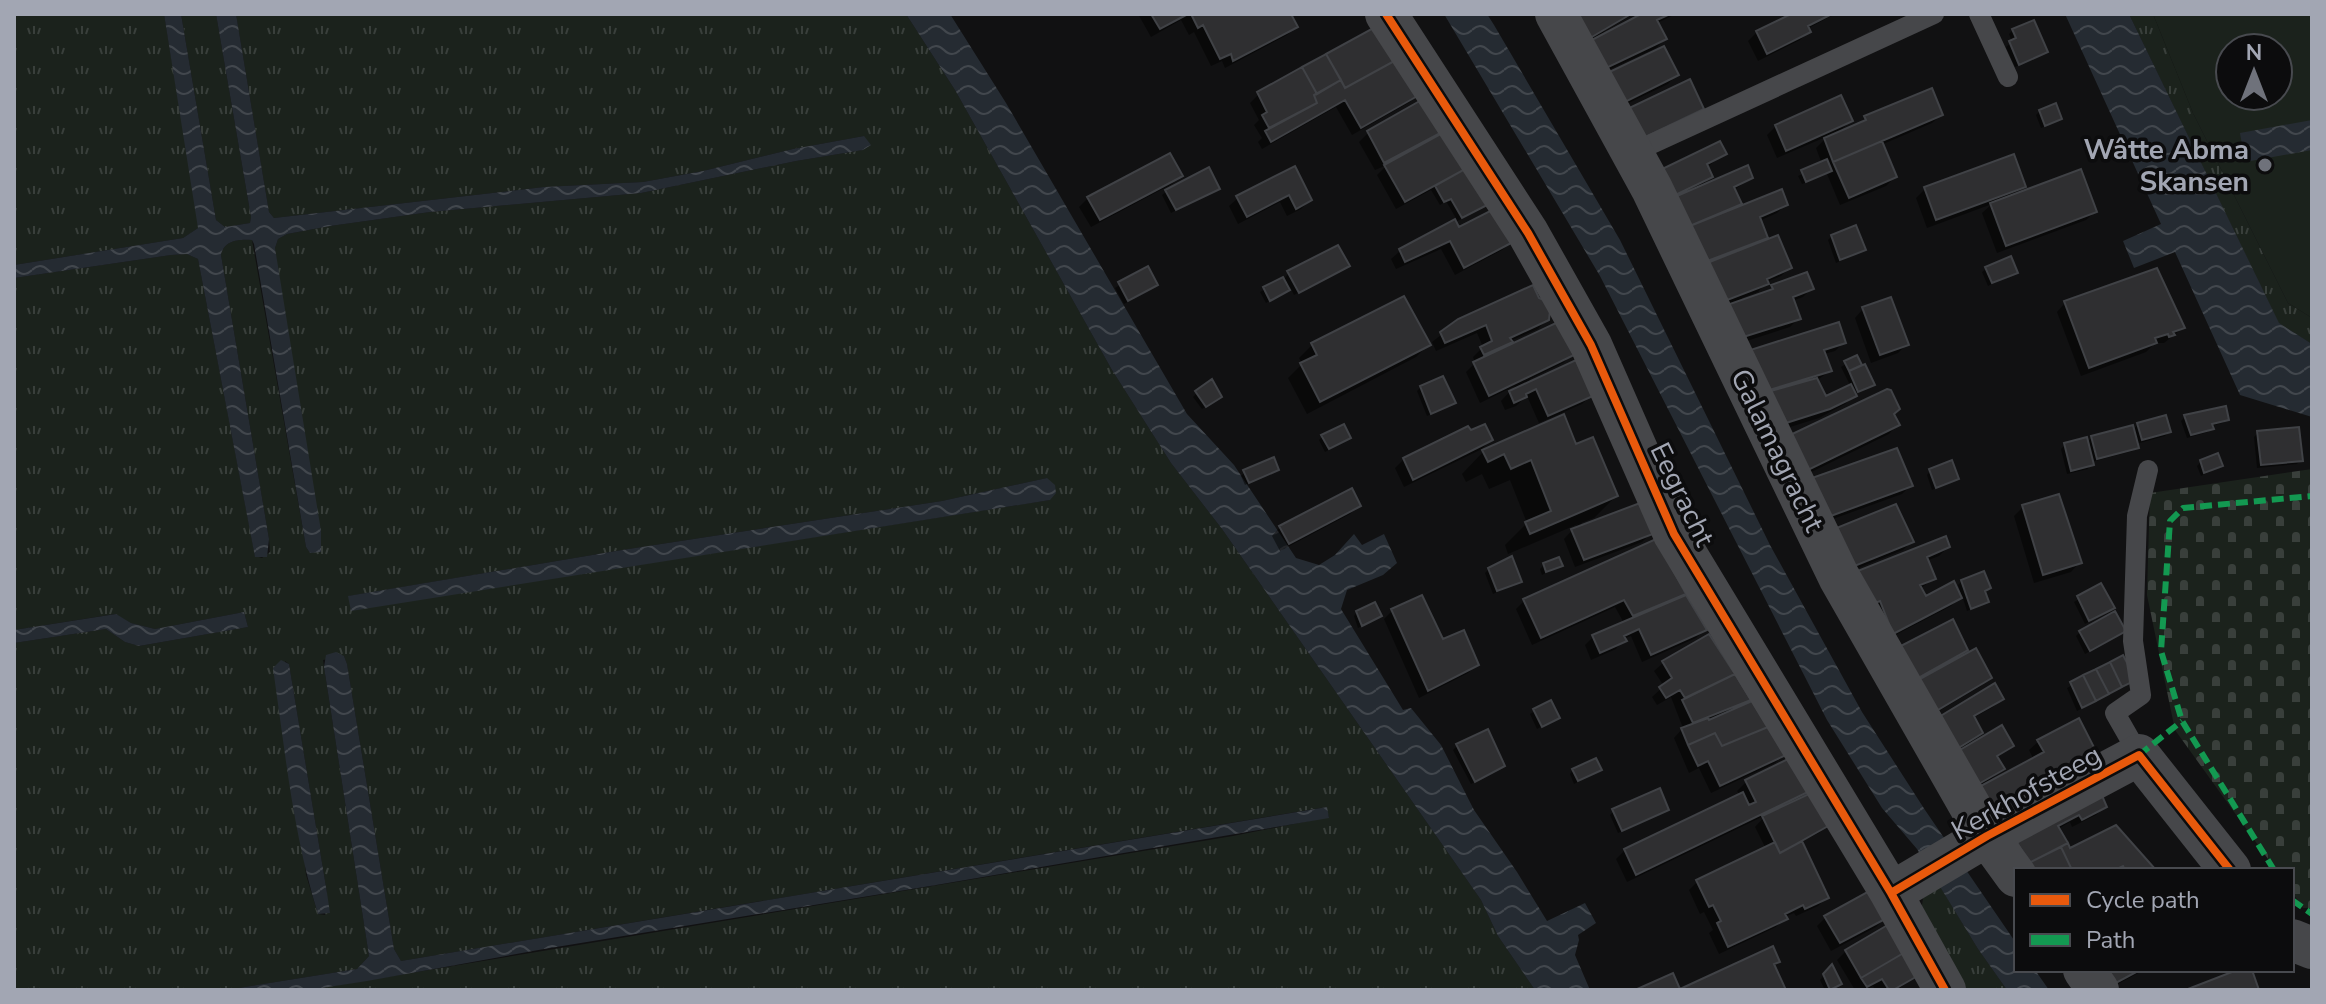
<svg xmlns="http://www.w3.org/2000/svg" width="2326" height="1004" font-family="'Nunito Sans',sans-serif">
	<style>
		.grass { fill: url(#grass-tufts); fill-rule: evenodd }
		.cemetery { fill: url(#cemetery-stones) }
		.pitch { fill: #1b221c; fill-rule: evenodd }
		.water { fill: url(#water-waves) }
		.shadow { fill: #0007 }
		.building { fill: #2f2f31; stroke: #404246; stroke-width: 2 }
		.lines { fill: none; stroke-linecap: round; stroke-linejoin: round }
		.lane { stroke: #46474a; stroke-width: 20 }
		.street { stroke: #46474a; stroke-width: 42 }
		.quiet { stroke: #139951; stroke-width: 6; stroke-dasharray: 12 6; stroke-linecap: butt }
		.cycleway-casing { stroke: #0c0c0d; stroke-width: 13 }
		.cycleway { stroke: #e8590c; stroke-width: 8 }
		.poi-dot { fill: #6f727b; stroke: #0c0c0d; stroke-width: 3 }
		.labels { text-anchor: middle; stroke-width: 7; stroke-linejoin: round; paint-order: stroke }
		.poi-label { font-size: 28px; font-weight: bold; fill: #a2a6b3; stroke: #0c0c0d; text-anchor: end }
		.street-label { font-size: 28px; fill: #a2a6b3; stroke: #0c0c0d }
	</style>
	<defs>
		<pattern id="grass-tufts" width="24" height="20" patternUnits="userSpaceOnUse" patternTransform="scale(2)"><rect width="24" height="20" fill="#1b221c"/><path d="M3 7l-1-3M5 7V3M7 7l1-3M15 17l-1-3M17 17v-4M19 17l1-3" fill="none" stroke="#393f3b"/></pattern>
		<pattern id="cemetery-stones" width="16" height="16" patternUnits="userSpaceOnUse" patternTransform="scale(2)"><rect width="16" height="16" fill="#1b221c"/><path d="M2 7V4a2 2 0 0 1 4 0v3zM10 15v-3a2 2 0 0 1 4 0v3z" fill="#393f3b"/></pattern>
		<pattern id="water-waves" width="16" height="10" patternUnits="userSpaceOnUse" patternTransform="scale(2)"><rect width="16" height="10" fill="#252b32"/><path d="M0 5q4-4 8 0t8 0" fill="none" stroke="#42474d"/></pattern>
	</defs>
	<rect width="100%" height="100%" fill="#111112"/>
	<!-- grass -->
	<path class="grass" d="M14 14H164L198 219V228L183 238 14 265Z
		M181 14H216L251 217 250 223 225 227 216 220Z
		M236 14H906L955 90 1112 370 1171 463 1222 529 1481 900 1498 936 1535 990H309L1233 836 1329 817 1326 807 401 961 394 949 347 664 344 656 323 660 324 667 369 956 357 969 226 990H14V643L106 629 125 642 139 646 248 627 244 612 155 629 131 623 115 614 14 630V278L171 255 187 254 198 259 255 556 262 558 270 552 269 539 221 255C224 240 239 239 252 240L306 547 310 553 275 248 278 239 287 234 330 226 430 212 641 193 796 161 863 150 864 136 793 149 703 171 643 182 544 187 274 218 269 212ZM1047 478 1050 500 351 610 349 596 622 550 942 501ZM285 661 289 664 327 893 325 915 318 914 306 875Z
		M2129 14H2153L2193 113 2288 303 2312 318V344L2279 324Z
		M1938 883 1978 949 2007 990H1959L1920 919 1924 892Z"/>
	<!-- cemetery -->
	<path class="cemetery" d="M2312 469V908H2303L2292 892V870H2276L2175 730 2147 595 2150 493Z"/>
	<!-- pitch -->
	<path class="pitch" d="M2153 14H2312V318L2288 303 2193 113ZM2230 48H2278V96H2230Z"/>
	<!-- water -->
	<path class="water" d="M164 14H181L216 220 225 227 250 223 251 217 216 14H236L269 212 274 218 544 187 643 182 703 171 793 149 864 136 871 145 863 150 796 161 641 193 430 212 330 226 287 234 278 239 275 248 321 531V552L310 553 306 547 254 244 252 240C239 239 224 240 221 255L269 539 267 557H255L198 259 187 254 171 255 14 278V265L183 238 198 228Z
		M906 14H950L1006 103 1187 414 1234 465 1296 558 1319 565 1335 555 1354 534 1362 545 1384 534 1397 563 1383 575 1347 590 1341 609 1403 710 1411 708 1441 745 1474 810 1517 872 1547 921 1585 903 1596 923 1578 935 1579 940 1575 955 1590 990H1535L1498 936 1481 900 1222 529 1171 463 1112 370 955 90Z
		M1444 14H1487L1494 25 1620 240 1770 545 1862 712 1925 810 2016 943V970H2035L2049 990H2007L1978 949 1917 849 1882 808 1827 720 1600 276Z
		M2065 14H2129L2279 323 2312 344V417L2240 395 2175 252 2134 268 2123 241 2161 224Z
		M2312 120V150L2245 162 2240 133Z
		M1047 478 1055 485 1056 493 1050 500 351 611 348 596 622 550 942 501Z
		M244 612 248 627 139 646 125 642 106 629 14 643V630L116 614 131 623 155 629Z
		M336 652 344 656 347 664 394 949 401 961 1327 807 1329 818 936 885 544 949 367 981 309 990H226L357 969 369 956 324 667 326 655Z
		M281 660 289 664 327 893 330 913 318 914C293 834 285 751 273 668Z"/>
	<!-- shadow -->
	<path class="shadow" d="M1138 14H1289L1296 27 1287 35 1225 68 1222 61 1211 66 1194 32 1189 35 1181 20 1151 37Z
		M1569 14H1634L1604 31 1606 34 1644 14H1676L1657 23 1665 39 1656 48 1591 78Z
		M1795 14H1835L1807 29 1808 32 1800 40 1758 61 1748 41 1757 32Z
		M2013 30 2046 52 2015 67 2006 47 2012 42 2009 34Z
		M1663 49 1676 75 1668 84 1610 112Z
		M1419 93 1410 102 1352 135 1336 107 1262 149 1258 142 1262 138 1254 125 1259 120 1250 103 1259 94Z
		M1424 101 1443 130 1434 139 1446 134 1489 203 1454 223 1458 229 1511 242 1502 250 1455 275 1441 249 1396 269 1391 259 1400 251 1457 220 1446 201 1440 205 1431 190 1396 209 1377 175 1387 165 1375 170 1359 142 1368 133Z
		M2040 111 2060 119 2041 128 2036 115Z
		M1941 115 1932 123 1881 145 1895 177 1886 186 1840 205 1827 174 1802 184 1798 176 1822 164 1816 148 1828 136 1777 158 1767 135 1776 126 1850 121 1837 134 1857 126 1866 118Z
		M1724 154 1706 168 1710 177 1700 188 1751 178 1734 190 1740 204 1731 213 1786 204 1777 213 1759 221 1767 240 1790 267 1781 276 1766 282 1758 292 1742 298 1743 301 1765 294 1773 287 1811 289 1803 297 1792 301 1798 319 1790 327 1731 346 1648 182Z
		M1294 169 1310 200 1301 209 1287 216 1280 202 1238 224 1229 206 1238 198Z
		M1180 175 1172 184 1091 227 1079 207 1088 198Z
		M2024 186 2014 196 2095 212 2086 220 1997 253 1982 213 1992 204 1927 228 1916 198 1925 189Z
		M1217 188 1171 213 1162 195 1166 192Z
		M1832 236 1864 250 1836 263 1828 240Z
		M1347 266 1294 295 1290 287 1266 303 1260 292 1285 278 1289 273Z
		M1147 268 1156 285 1124 304 1115 288Z
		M1986 269 2015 272 1988 286 1982 272Z
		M2065 303 2183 328 2164 343H2155L2146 352 2081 376 2057 312Z
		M1863 309 1907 344 1898 353 1871 363 1855 318Z
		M1547 319 1538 329 1510 341 1512 346 1572 354 1563 363 1530 379 1531 383 1591 395 1582 404 1539 423 1527 396 1516 406 1505 410 1501 401 1515 386 1480 403 1466 372 1475 363 1473 357 1483 347 1477 333 1436 351 1432 342 1459 321Z
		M1844 342 1835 351 1824 354 1830 371 1816 381 1825 399 1851 387 1841 367 1856 358 1872 385 1854 395 1845 404 1819 418 1774 432 1740 361Z
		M1429 344 1416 357 1307 414 1288 378 1302 364 1299 358 1312 345Z
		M1421 387 1454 403 1427 416 1417 391Z
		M1197 393 1216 400 1202 409 1193 397Z
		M1892 414 1897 425 1889 434 1797 479 1789 438Z
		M2185 417 2227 419 2223 423 2211 426 2208 432 2187 438 2181 421Z
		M2138 425 2169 432 2165 436 2136 444 2137 447 2133 451 2091 462 2088 469 2067 474 2061 449 2065 445 2086 443 2092 438 2132 430Z
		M2258 433 2301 460 2297 464 2257 468 2254 437Z
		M1323 436 1349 438 1325 452 1319 440Z
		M1490 440 1482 449 1404 487 1395 468 1404 459Z
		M1575 447 1616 496 1594 518 1581 523 1583 526 1651 533 1642 542 1575 567 1564 539 1578 524 1508 554 1505 545 1527 523 1510 480 1489 489 1482 474 1466 482 1462 474 1483 452Z
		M2201 462 2221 466 2201 476 2197 466Z
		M1277 469 1245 485 1241 476 1245 472Z
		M1930 471 1957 478 1932 490 1927 475Z
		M1911 485 1902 494 1819 524 1802 489Z
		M1359 505 1350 514 1280 551 1272 536 1280 527Z
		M2023 507 2079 563 2071 572 2034 583 2014 516Z
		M1827 539 1912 541 1903 550 1843 574Z
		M1655 541 1704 630 1696 638 1642 662 1631 636 1623 639 1616 649 1591 660 1585 645 1593 637 1624 623 1615 607 1532 645 1516 609 1524 601Z
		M1948 547 1939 556 1926 561 1933 579 1920 589 1925 599 1961 595 1958 585 1962 581 1988 588 1983 593 1987 602 1967 611 1962 595 1951 606 1884 641 1848 583Z
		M1544 565H1560L1542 575 1540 569Z
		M1489 569 1519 582 1493 594 1485 573Z
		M2101 586 2112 608 2085 624 2074 602Z
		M1392 611 1442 642 1477 664 1468 673 1419 698 1384 619Z
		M1357 612 1379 616 1358 628 1354 616Z
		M2124 631 2085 654 2076 636 2080 632Z
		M1708 637 1749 700 1740 708 1784 755 1775 763 1711 793 1699 768 1689 773 1674 738 1683 728 1671 697 1657 705 1652 697 1664 686 1654 671 1663 663Z
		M1965 650 1955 661 1989 677 1981 686 1917 724 1885 661Z
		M2122 658 2130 684 2077 711 2067 688Z
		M2001 699 1993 707 1973 718 1980 732 1966 747 2011 746 1996 758 2002 768 1987 784 2034 760 2029 750 2038 742 2078 720 1985 825 1922 733Z
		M1550 702 1557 718 1537 729 1530 714Z
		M1457 746 1502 766 1471 784 1453 750Z
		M1788 762 1807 791 1795 803 1828 824 1819 833 1800 842 1826 898 1818 906 1796 916 1794 913 1784 917 1776 927 1719 954 1709 933 1713 930 1704 912 1700 914 1689 890 1697 882 1766 849 1755 827 1766 815 1627 882 1616 859 1625 850 1740 795 1737 791 1746 782Z
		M1573 770H1600L1574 784 1570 774Z
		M2099 794 2105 806 2096 815 2072 827 2070 822 2058 829 2069 850 2152 870H2018L2006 847Z
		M1667 810 1618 833 1610 815 1614 811Z
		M1825 918H1885L1876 927 1831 951 1817 926Z
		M1772 949 1777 961 1773 966 1784 990H1687Z
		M1846 951 1918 974 1897 990H1875L1873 986 1866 990H1855L1837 960Z
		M1832 967 1840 984 1832 990H1825L1820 980Z
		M2089 970H2144L2107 990Z"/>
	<!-- building -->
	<path class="building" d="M1151 14H1188L1160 29Z
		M1191 14H1291L1298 27 1233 61 1231 54 1220 59 1203 25 1198 28Z
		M1569 14H1631L1585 41Z
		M1641 14H1670L1657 20 1667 39 1600 71 1586 43Z
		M1791 14H1832L1808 26 1811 32 1767 54 1756 31Z
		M2034 20 2048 52 2019 65 2009 41 2016 38 2012 29Z
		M1377 26 1398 59 1345 88 1326 54Z
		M1664 46 1679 75 1619 105 1603 75Z
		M1326 54 1341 80 1317 94 1302 67Z
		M1398 59 1421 94 1361 128 1345 100 1271 142 1265 131 1317 103 1314 95 1341 80 1345 88Z
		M1302 67 1317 94 1314 95 1317 103 1269 128 1262 115 1267 112 1257 92Z
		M1690 79 1704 109 1639 140 1623 111Z
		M1932 88 1943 115 1833 162 1824 138 1861 122 1866 120 1864 116Z
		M1841 95 1853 121 1786 151 1775 125Z
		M1425 98 1446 130 1384 163 1367 131Z
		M2056 103 2062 119 2045 126 2039 110Z
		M1446 131 1469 167 1405 202 1384 165Z
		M1720 141 1727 154 1707 164 1713 177 1669 198 1656 172Z
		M1882 141 1897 177 1849 198 1833 162Z
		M1170 153 1183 176 1100 220 1087 197Z
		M2014 154 2026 187 1936 220 1924 187Z
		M1827 159 1832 171 1806 182 1801 170Z
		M1748 165 1753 178 1734 187 1742 204 1685 228 1670 199Z
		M1295 166 1312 200 1296 209 1289 195 1247 217 1236 196Z
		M1209 167 1220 189 1176 210 1165 190Z
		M1469 167 1491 203 1462 218 1451 199 1444 202 1435 186Z
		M2081 169 2097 212 2006 246 1990 203Z
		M1782 189 1788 205 1760 217 1768 238 1702 263 1685 228Z
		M1494 209 1513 242 1464 268 1450 241 1405 262 1399 249 1455 219 1459 227Z
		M1856 225 1866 250 1840 260 1831 235Z
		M1778 235 1792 268 1767 279 1769 284 1722 302 1702 265Z
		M1338 245 1350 266 1299 293 1287 271Z
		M2011 256 2018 273 1992 283 1985 267Z
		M1148 266 1158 285 1128 301 1118 282Z
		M2157 268 2185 328 2173 332 2175 335 2169 337 2168 334 2155 338 2157 343 2089 368 2064 301Z
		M1807 272 1814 289 1793 297 1801 319 1740 338 1724 306 1773 289 1771 285Z
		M1283 277 1290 290 1270 301 1263 287Z
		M1533 285 1539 298 1546 301 1550 310 1549 320 1510 338 1513 342 1484 355 1480 347 1492 341 1486 325 1445 343 1440 332 1458 319Z
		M1404 296 1431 345 1320 402 1300 363 1317 355 1311 343Z
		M1891 297 1909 345 1880 355 1862 307Z
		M1558 322 1574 355 1489 396 1473 362Z
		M1839 322 1846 343 1824 350 1832 371 1766 391 1747 351Z
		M1857 355 1862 365 1849 371 1844 361Z
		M1576 360 1593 396 1548 416 1536 389 1526 394 1527 397 1514 403 1509 391Z
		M1865 364 1875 385 1858 392 1849 371Z
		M1443 376 1456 403 1431 414 1420 386Z
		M1817 378 1826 396 1851 384 1857 396 1830 409 1783 424 1767 392Z
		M1212 379 1222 397 1206 407 1195 391Z
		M1887 389 1891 390 1900 409 1894 414 1900 425 1806 471 1788 436Z
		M2226 406 2229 420 2212 424 2214 429 2191 435 2184 415Z
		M1564 414 1576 444 1593 437 1618 496 1530 534 1525 522 1551 511 1531 460 1511 469 1504 454 1488 462 1482 450Z
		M2166 415 2171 432 2142 440 2137 423Z
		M1344 424 1351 438 1329 449 1321 435Z
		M1485 424 1493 440 1413 480 1403 458 1468 426 1471 430Z
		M2133 425 2139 448 2097 459 2091 436Z
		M2299 427 2303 461 2261 465 2257 431Z
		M2087 437 2094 465 2071 471 2064 443Z
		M1897 448 1913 486 1828 517 1809 479Z
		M2218 453 2223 466 2204 473 2200 460Z
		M1274 457 1279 470 1249 483 1243 470Z
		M1952 460 1959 479 1936 488 1929 469Z
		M1352 488 1361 506 1289 544 1279 526Z
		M2059 494 2082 563 2043 575 2022 505Z
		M1640 503 1653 534 1584 560 1571 529Z
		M1896 504 1914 542 1852 567 1834 529Z
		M1946 536 1950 547 1927 557 1936 579 1920 585 1926 596 1954 581 1962 598 1893 634 1880 601 1870 605 1855 572Z
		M1656 539 1686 594 1633 616 1624 600 1541 638 1523 599Z
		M1512 556 1522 582 1497 591 1488 568Z
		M1559 557 1563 566 1546 572 1543 563Z
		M1984 571 1991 588 1985 591 1989 602 1971 609 1961 580Z
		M2101 583 2115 608 2089 621 2077 596Z
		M1422 595 1443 639 1464 630 1479 665 1428 691 1391 609Z
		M1686 595 1707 630 1651 655 1639 629 1624 636 1627 641 1600 653 1592 635Z
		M1375 602 1382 616 1362 626 1356 611Z
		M2115 611 2126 631 2090 651 2079 631Z
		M1953 619 1968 650 1909 683 1893 650Z
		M1709 634 1735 674 1685 698 1680 690 1666 698 1659 687 1672 678 1662 661Z
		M1976 648 1992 678 1926 717 1909 685Z
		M2123 655 2136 680 2122 687 2110 662Z
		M2110 662 2122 687 2109 694 2096 669Z
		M2096 669 2109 694 2096 701 2083 675Z
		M1735 674 1751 700 1693 723 1682 700Z
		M2083 675 2096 701 2082 708 2070 682Z
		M1995 683 2004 699 1974 716 1983 733 1947 755 1929 723Z
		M1551 700 1560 718 1542 727 1533 709Z
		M1752 701 1768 727 1722 746 1715 733 1688 745 1681 728 1708 718 1709 720Z
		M2079 718 2101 761 1994 818 1977 788 2044 752 2037 740Z
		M2002 725 2014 746 1997 756 2005 769 1968 790 1948 757Z
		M1768 727 1786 755 1720 786 1708 761 1698 766 1688 745 1715 733 1722 746Z
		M1488 729 1505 766 1475 782 1456 744Z
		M1596 758 1602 770 1578 781 1572 769Z
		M1788 759 1810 791 1636 875 1624 849 1743 792 1749 805 1756 802 1745 780Z
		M1660 788 1669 810 1622 831 1612 809Z
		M2100 791 2107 807 2082 820 2079 815 2058 826 2068 843 2029 863 2014 837Z
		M1811 793 1830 825 1780 853 1762 816Z
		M2116 825 2156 870H2125L2123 866 2115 870H2072L2061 847 2068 843 2070 848Z
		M1802 841 1829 898 1805 909 1803 905 1785 914 1788 919 1728 947 1717 923 1721 921 1713 905 1709 907 1696 880 1775 842 1780 853Z
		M2061 847 2072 870H2033L2029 863Z
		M1871 890 1887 918 1840 943 1824 916Z
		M1891 923 1907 951 1861 978 1845 950Z
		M1773 946 1780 962 1774 964 1786 990 1680 989Z
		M1907 951 1921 974 1893 990H1889L1882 979 1867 987 1861 978Z
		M1832 964 1842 984 1830 990 1823 974Z
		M2104 970H2140L2114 984Z
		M2237 970H2252L2259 990 2188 989Z
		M1673 973 1680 989 1635 990Z"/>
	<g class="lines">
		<!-- lane -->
		<path class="lane" d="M1979 14 2008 77
			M1632 153 1934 14
			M2139 755 2115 713 2141 695 2133 641 2137 516 2148 470"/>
		<!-- street -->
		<path class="street" d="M1386 14 1528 233 1591 345 1674 534 1891 893 1945 990
			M1556 14 1652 189 1839 577 1987 836 2016 876
			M1891 893 1987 836 2139 755 2230 870
			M2292 940 2312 948
			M2084 970 2098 990"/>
		<!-- quiet -->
		<path class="quiet" d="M2139 755 2182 721
			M2274 870 2182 721 2161 651 2170 521 2183 508 2312 496
			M2292 900 2312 914"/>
		<!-- cycleway casing -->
		<g class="cycleway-casing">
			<path id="cycleway" d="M1386 14 1528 233 1591 345 1674 534 1891 893 1945 990
				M1891 893 1987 836 2139 755 2230 870"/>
		</g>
		<!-- cycleway -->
		<use href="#cycleway" class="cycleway"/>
	</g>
	<!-- markers -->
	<circle class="poi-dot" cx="2265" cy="165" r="8"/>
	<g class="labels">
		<!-- poi labels -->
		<g class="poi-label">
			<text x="2249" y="159">Wâtte Abma<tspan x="2249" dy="32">Skansen</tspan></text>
		</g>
		<!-- street labels -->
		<g class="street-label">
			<text transform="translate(1778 450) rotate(64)" y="10">Galamagracht</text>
			<text transform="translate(1683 494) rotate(64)" y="10">Eegracht</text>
			<text transform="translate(2026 792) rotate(-29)" y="10">Kerkhofsteeg</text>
		</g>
	</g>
	<!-- border -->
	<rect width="2326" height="1004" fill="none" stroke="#a2a6b3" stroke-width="32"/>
	<!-- legend -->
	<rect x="2014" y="868" width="280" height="104" fill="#0c0c0d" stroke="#484a4f" stroke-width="2"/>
	<rect x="2030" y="894" width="40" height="12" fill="#e8590c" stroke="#484a4f" stroke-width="2"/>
	<text x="2086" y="908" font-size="24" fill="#a2a6b3">Cycle path</text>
	<rect x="2030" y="934" width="40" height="12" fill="#139951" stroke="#484a4f" stroke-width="2"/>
	<text x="2086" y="948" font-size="24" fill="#a2a6b3">Path</text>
	<!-- north arrow -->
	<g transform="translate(2254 72)"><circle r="38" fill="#0c0c0d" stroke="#484a4f" stroke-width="2"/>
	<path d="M0-6L14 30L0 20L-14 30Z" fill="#6f727b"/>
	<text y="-12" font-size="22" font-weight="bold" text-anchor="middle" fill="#a2a6b3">N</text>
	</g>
</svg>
